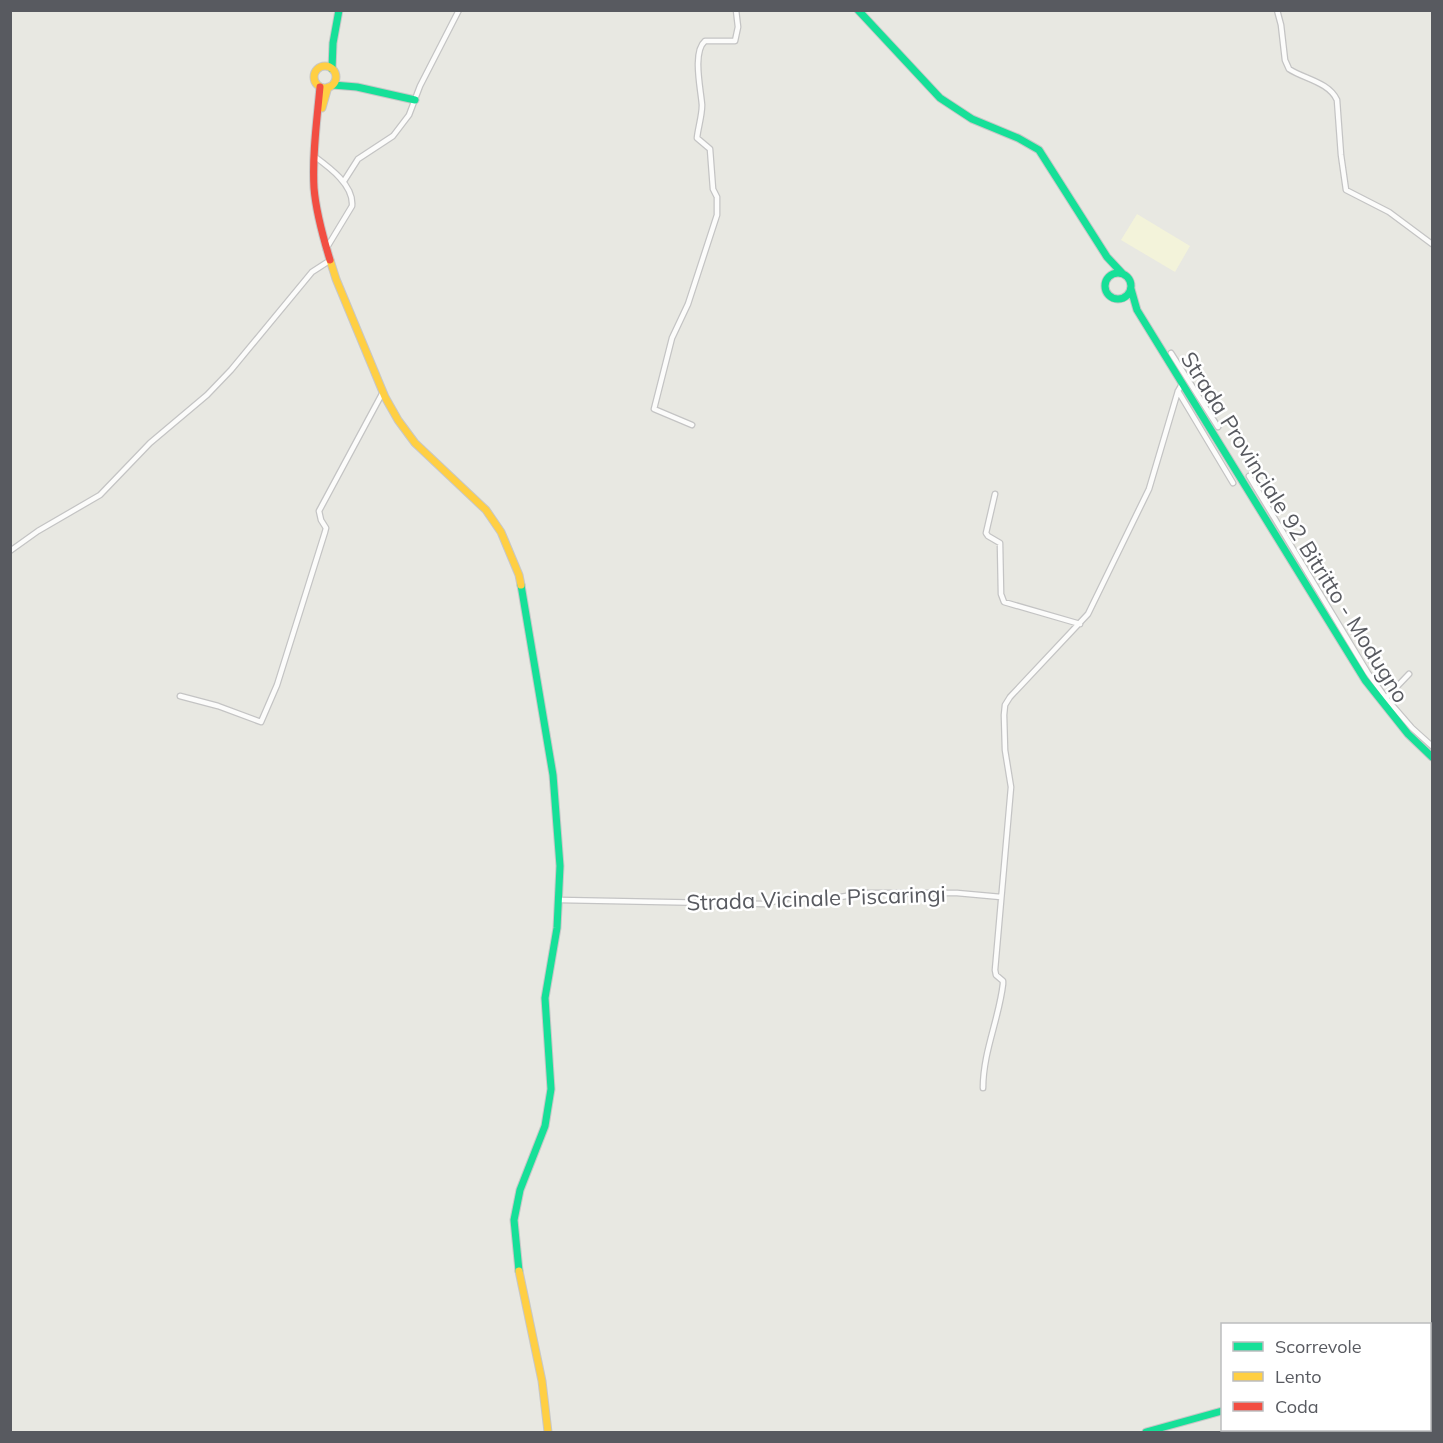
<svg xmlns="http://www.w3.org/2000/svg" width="1443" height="1443" font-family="Mulish,sans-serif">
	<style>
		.commercial { fill: #f3f3da }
		.industrial { fill: #d7d7d2 }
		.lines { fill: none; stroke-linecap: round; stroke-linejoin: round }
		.street-casing { stroke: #c4c4c4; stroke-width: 7 }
		.fast-casing { stroke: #c7c7c7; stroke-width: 9 }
		.slow-casing { stroke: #c7c7c7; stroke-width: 9 }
		.jam-casing { stroke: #c7c7c7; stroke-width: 9 }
		.street { stroke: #fcfcfb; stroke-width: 4.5 }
		.fast { stroke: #16e098; stroke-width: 7 }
		.slow { stroke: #ffcf43; stroke-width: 7 }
		.jam { stroke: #f24e42; stroke-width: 7 }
		.labels { text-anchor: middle; stroke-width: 5; stroke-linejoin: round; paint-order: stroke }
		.street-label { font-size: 22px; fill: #585a60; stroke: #fff }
	</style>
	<rect width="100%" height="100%" fill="#e8e8e2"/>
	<!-- commercial -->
	<path class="commercial" d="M1137 214 1190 246 1175 272 1121 240Z"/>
	<!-- industrial -->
	<path class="industrial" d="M1298 1430H1414V1432H1298Z"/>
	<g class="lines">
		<!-- street casing -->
		<g class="street-casing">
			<path id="street" d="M1277 10 1281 25 1285 60 1289 69C1304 79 1329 82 1337 100L1341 155 1346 190 1389 212 1432 244
				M314 156C329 167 354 185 352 206L326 249
				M344 181 358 159 393 136 409 115 420 86 459 10
				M1171 353 1218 427
				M1178 391 1233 483
				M692 425 654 409 672 338 688 304 717 215V197L713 189 710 149 697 138C698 128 702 116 702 105 701 90 692 52 705 41H735L738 27 736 10
				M1249 476 1368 673 1386 698
				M995 494 986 533 988 536 1000 543 1001 594 1004 602 1080 624
				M10 551 38 531 100 495 150 443 207 395 231 370 312 272 329 261
				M1409 674 1386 698 1412 728 1432 746
				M180 696 218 706 261 722 277 685 325 532 326 528 321 520 319 511 383 392
				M560 900 764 904 791 897 804 898 815 901 865 893H957L1001 897
				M983 1088C983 1052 999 1019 1003 984V981L996 975 995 970 1011 787 1005 750 1004 715 1005 705 1010 697 1088 614 1149 489 1178 391 1182 384"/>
		</g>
		<!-- fast casing -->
		<g class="fast-casing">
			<path id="fast" d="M858 10 940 98 972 119 1018 138 1039 150 1107 257 1122 273
				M332 69 333 43 339 10
				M333 85 357 87 415 100
				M1105 286a13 13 0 1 1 26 0a13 13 0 1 1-26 0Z
				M1131 289 1137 310 1365 680 1408 734 1432 757
				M519 1271 514 1220 520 1190 545 1126 551 1089 545 998 557 928 560 866 553 775 521 585
				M1430 1378H1432
				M1146 1432 1222 1411"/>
		</g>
		<!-- slow casing -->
		<g class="slow-casing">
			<path id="slow" d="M314 77a11 11 0 1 1 22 0a11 11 0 1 1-22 0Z
				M322 108 328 87
				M330 260 336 279 385 397 398 420 415 443 486 510 501 532 519 575 521 585
				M519 1271 542 1381 548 1432"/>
		</g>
		<!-- jam casing -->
		<g class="jam-casing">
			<path id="jam" d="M320 87C317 120 312 155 314 188 316 213 323 237 330 260"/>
		</g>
		<!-- street -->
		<use href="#street" class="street"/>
		<!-- fast -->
		<use href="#fast" class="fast"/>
		<!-- slow -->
		<use href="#slow" class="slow"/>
		<!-- jam -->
		<use href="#jam" class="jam"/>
	</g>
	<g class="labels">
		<!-- street labels -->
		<g class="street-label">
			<text transform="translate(1295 527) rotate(58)" y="8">Strada Provinciale 92 Bitritto - Modugno</text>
			<text transform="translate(816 898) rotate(-2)" y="8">Strada Vicinale Piscaringi</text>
		</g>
	</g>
	<!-- border -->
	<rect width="1443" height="1443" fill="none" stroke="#585a60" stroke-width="24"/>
	<!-- legend -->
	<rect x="1221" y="1323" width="210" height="108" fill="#ffffff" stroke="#bcbdbf" stroke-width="1.5"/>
	<rect x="1233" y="1342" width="30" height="9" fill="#16e098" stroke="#bcbdbf" stroke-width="1.5"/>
	<text x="1275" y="1353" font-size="18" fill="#585a60">Scorrevole</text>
	<rect x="1233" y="1372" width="30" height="9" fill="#ffcf43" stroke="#bcbdbf" stroke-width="1.5"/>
	<text x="1275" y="1383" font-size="18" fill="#585a60">Lento</text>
	<rect x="1233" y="1402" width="30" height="9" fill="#f24e42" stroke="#bcbdbf" stroke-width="1.5"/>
	<text x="1275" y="1413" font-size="18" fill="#585a60">Coda</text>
</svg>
